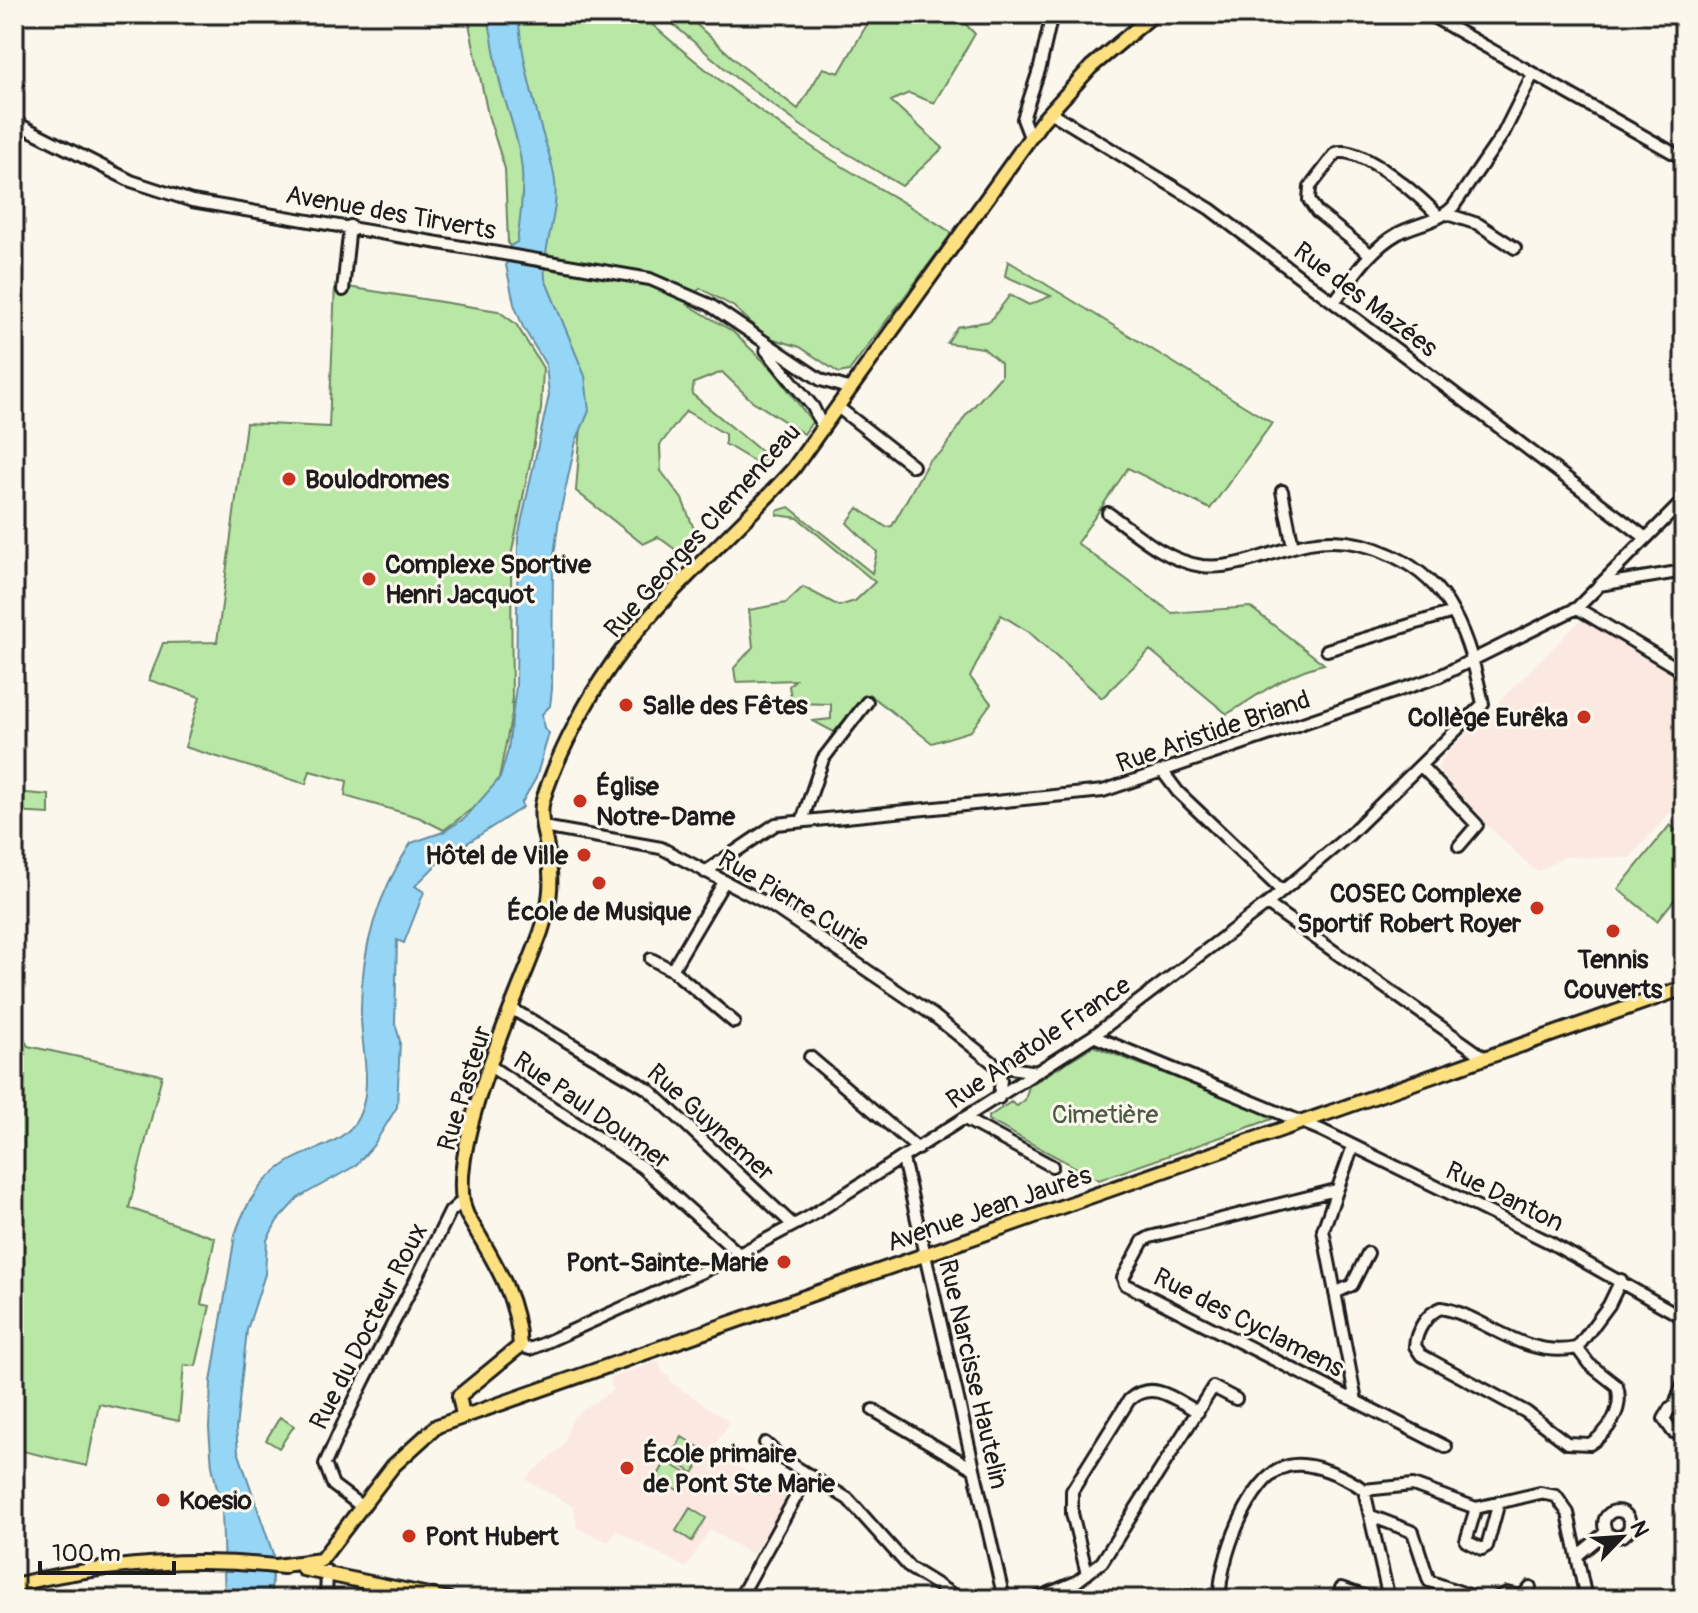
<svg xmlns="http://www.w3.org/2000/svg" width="1698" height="1613" font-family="Pangolin,sans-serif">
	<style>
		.built { fill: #fbe9e1 }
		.green { fill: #b9e7a5; stroke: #6a8260; stroke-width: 2 }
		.water { fill: #95d6f7; stroke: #658c9f; stroke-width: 2 }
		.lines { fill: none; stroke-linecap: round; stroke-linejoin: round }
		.minor-casing { stroke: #1c1c1c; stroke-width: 16 }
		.major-casing { stroke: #1c1c1c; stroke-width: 18 }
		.minor { stroke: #fbf7ec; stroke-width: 10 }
		.major { stroke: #fde080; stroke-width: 12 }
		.poi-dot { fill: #c8321e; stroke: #fbf7ec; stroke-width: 3 }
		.labels { text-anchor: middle; stroke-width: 6; stroke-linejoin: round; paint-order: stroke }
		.street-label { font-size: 26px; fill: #1c1c1c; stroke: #fbf7ec }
		.poi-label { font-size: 26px; font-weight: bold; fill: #1c1c1c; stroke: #fbf7ec; text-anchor: start }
		.park-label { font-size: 26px; fill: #4b5945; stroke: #fbf7ec }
	</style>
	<rect width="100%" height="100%" fill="#fbf7ec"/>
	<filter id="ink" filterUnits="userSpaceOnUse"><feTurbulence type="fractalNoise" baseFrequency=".0125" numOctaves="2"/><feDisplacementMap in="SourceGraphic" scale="16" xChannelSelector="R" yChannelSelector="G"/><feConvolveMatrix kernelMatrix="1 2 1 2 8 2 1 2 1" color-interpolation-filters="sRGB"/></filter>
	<g filter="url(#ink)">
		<!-- built -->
		<path class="built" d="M14 128 29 140 14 170Z
			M1582 619 1684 677V802L1681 800 1630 858 1564 857 1537 872 1443 784 1447 780 1438 769 1443 757Z
			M659 1361 662 1372 671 1378 669 1381 730 1422 712 1450 789 1498 752 1555 710 1529 686 1568 617 1531 608 1542 577 1528 574 1507 525 1479 563 1446 573 1417 613 1390 610 1378Z"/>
		<!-- green -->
		<path class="green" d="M467 14H640C695 63 754 108 815 149 860 179 908 203 952 233L849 371 839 373 800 347 767 337 734 307 700 288 687 304 732 331 773 370 812 422 804 434 751 400 722 372 694 383 692 394 768 457 757 463 725 444V434L686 411 660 445 661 471 682 499 698 539 683 555 658 537 643 544 576 491 584 387 508 243 505 169 488 115Z
			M661 14H685L742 66 798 109 823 68 839 73 873 14H956L975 34 934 103 909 93 891 101 943 148 902 186 803 127 736 78Z
			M1008 261 1272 423 1210 509 1128 468 1077 543 1172 613 1250 607 1324 664C1288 672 1259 695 1227 714L1150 650 1102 698 1029 632 1001 615 970 677 991 703 971 731 932 743 869 694 834 732 813 721 831 719V704L792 703 789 686 795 680 736 682 734 668 753 647 749 610 786 603 803 587 839 606 855 601 875 582 798 518 777 515V511L789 507 872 573 877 552 847 523 858 508 886 527 892 526 929 460 942 452 966 415 1001 376V363L983 348 947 343 957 327 990 321 1010 295 1029 305 1051 296 1005 276Z
			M335 285 498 311 516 324 543 368 541 409 511 556 512 713 499 778 489 796 444 830 418 817 345 796 347 781 310 771 306 784 185 747 200 697 149 680 163 643 217 642 246 423 329 427Z
			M14 792 49 795V814L14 812Z
			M1670 825 1684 837V888L1657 921 1618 889Z
			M14 1023 28 1046 162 1075 129 1208 215 1238 201 1304 210 1306 196 1366 184 1365 179 1421 99 1404 87 1466 14 1449Z
			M1093 1046 1272 1115V1119L1099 1180 988 1120V1117L1011 1102 1017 1106 1025 1100 1029 1086Z
			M280 1417 294 1426 279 1448 266 1440Z
			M682 1437 707 1452 693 1473 669 1458 676 1447 687 1453 677 1446Z
			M666 1461 691 1476 681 1492 657 1477Z
			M690 1508 706 1518 692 1541 676 1531Z"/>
		<!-- water -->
		<path class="water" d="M487 14H518C521 53 531 90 541 128 546 146 553 162 555 182 559 215 542 246 545 279L585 376 589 411 576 441 559 518 553 563 552 689 550 706 542 714 544 729 549 733 536 778 521 804 523 807 441 860 415 886 424 892 404 943 397 940 395 1023 400 1041 397 1107 373 1146 355 1166 298 1198 277 1221 267 1240 265 1274 247 1330 236 1429 238 1451 273 1554 271 1599H225L222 1511 212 1466 209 1428 211 1382 235 1235C245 1203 262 1177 292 1160 314 1148 346 1142 358 1118 374 1087 361 1048 361 1015 360 953 377 895 411 843L443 832 465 818 500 778 508 750 516 686 518 537 549 395 546 365 523 327 514 304 506 265 510 246 517 242C527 174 524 159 503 94 495 68 494 40 487 14Z"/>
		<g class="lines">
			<!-- minor casing -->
			<g class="minor-casing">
				<path id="minor" d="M1428 14 1684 159
					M1050 112 1210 209 1646 538
					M14 122 131 181 192 201 650 279 710 305 821 380 851 389
					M1030 137 1023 119 1040 67 1052 14
					M1447 214 1478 224 1515 248
					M1370 254 1317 212 1309 200 1310 187 1336 153C1360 144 1423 198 1439 217
					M343 290 350 226
					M1334 302C1353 277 1369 250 1397 234 1414 224 1439 222 1453 207L1503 134 1533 74
					M766 350 813 407 823 428
					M839 408 913 466
					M1282 491 1293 547
					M1599 585 1684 571
					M1577 608 1684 672
					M1327 650 1453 612
					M1422 767 1477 825 1459 846
					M1163 772 1178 792 1282 891
					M802 821 823 759 867 702
					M543 827 661 848 772 906 933 1015 997 1066 1037 1072
					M705 872 776 824 1103 791 1438 677 1577 608 1684 500
					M724 882 672 970 734 1022
					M1267 904 1485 1058
					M651 959 672 970
					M512 1009 648 1089 793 1225
					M1093 1036 1321 1130 1551 1243 1684 1318
					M810 1057 918 1149
					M490 1066 642 1167 739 1254
					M997 1066 1001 1080 999 1098
					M965 1119 1052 1166
					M1353 1146 1323 1230 1356 1401
					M903 1159 1004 1599
					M1336 1190 1150 1237 1143 1241 1123 1278 1125 1284 1446 1447
					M1335 1293 1352 1285 1368 1253
					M1441 1308C1486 1316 1521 1359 1577 1348L1589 1364 1617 1386C1624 1409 1609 1432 1590 1444L1567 1443 1526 1412 1421 1355 1415 1346C1416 1331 1427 1313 1441 1308Z
					M520 1346 530 1349 540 1345 724 1262 809 1217 1093 1036 1267 904 1349 835 1483 704C1476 672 1469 641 1453 612 1427 563 1364 533 1309 543 1274 550 1239 570 1202 566 1166 561 1137 534 1108 513
					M1577 1348 1609 1305 1621 1280
					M1674 1407 1684 1381
					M1684 1408H1670L1664 1419 1673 1432 1684 1431
					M873 1410 974 1469
					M765 1443 783 1459 848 1499 910 1568 960 1599
					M1364 1490 1413 1485 1476 1508 1540 1493 1556 1496 1568 1513 1586 1599
					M1364 1490 1389 1599
					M361 1506 333 1485 325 1464C362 1378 409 1296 450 1212L461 1202
					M1476 1508 1466 1541 1482 1549 1487 1546 1499 1502
					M1604 1524a13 13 0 1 1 26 0a13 13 0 1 1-26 0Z
					M1371 1516 1413 1532 1429 1581 1480 1599
					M1577 1556 1606 1532
					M1087 1574 1072 1513V1491L1129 1400C1152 1379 1175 1399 1198 1412
					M1341 1588 1373 1599
					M326 1599 327 1571
					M739 1599 808 1475
					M1035 1599 1076 1582 1102 1562 1213 1387 1236 1399
					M1220 1599C1218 1564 1249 1475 1288 1466 1310 1460 1347 1477 1364 1490
					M1495 1599 1507 1593 1522 1596 1530 1587"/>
			</g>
			<!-- major casing -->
			<g class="major-casing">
				<path id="major" d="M463 1415 459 1396 520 1346C518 1296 492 1258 467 1215 441 1157 519 994 541 932 550 905 553 882 548 854 546 837 538 817 543 800 554 764 580 712 601 680 652 600 730 540 793 469L1042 121 1091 67 1154 14
					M276 1566 321 1560 393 1466 437 1426 1684 988
					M303 1569 448 1599
					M14 1585C103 1564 193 1556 284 1567"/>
			</g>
			<!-- minor -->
			<use href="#minor" class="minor"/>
			<!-- major -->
			<use href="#major" class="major"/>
		</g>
	</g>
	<!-- markers -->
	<g class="poi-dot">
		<circle cx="289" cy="479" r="8"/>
		<circle cx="369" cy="579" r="8"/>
		<circle cx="626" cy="705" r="8"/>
		<circle cx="1584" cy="717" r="8"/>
		<circle cx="580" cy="801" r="8"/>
		<circle cx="584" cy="855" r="8"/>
		<circle cx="599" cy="883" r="8"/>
		<circle cx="1537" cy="908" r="8"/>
		<circle cx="1613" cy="931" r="8"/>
		<circle cx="784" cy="1262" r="8"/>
		<circle cx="627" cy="1468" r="8"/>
		<circle cx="163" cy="1500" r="8"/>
		<circle cx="409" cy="1536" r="8"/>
	</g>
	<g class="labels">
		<!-- street labels -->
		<g class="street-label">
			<text transform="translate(391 212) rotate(10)" y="9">Avenue des Tirverts</text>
			<text transform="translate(1366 299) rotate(37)" y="9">Rue des Mazées</text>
			<text transform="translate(702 530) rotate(-48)" y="9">Rue Georges Clemenceau</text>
			<text transform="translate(1213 731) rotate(-19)" y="9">Rue Aristide Briand</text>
			<text transform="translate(794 900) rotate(31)" y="9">Rue Pierre Curie</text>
			<text transform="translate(1038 1042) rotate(-34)" y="9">Rue Anatole France</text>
			<text transform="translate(464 1088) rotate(-73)" y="9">Rue Pasteur</text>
			<text transform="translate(592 1110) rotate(35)" y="9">Rue Paul Doumer</text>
			<text transform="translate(711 1122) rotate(42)" y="9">Rue Guynemer</text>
			<text transform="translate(1505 1196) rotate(26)" y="9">Rue Danton</text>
			<text transform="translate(989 1208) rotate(-19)" y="9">Avenue Jean Jaurès</text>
			<text transform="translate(1249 1322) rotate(27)" y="9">Rue des Cyclamens</text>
			<text transform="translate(368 1326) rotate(-63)" y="9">Rue du Docteur Roux</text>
			<text transform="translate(974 1374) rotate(77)" y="9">Rue Narcisse Hautelin</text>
		</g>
		<!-- poi labels -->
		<g class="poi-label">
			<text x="305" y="488">Boulodromes</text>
			<text x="385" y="573">Complexe Sportive<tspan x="385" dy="30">Henri Jacquot</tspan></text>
			<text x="642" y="714">Salle des Fêtes</text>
			<text x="1568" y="726" text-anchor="end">Collège Eurêka</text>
			<text x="596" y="795">Église<tspan x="596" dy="30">Notre-Dame</tspan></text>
			<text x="568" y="864" text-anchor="end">Hôtel de Ville</text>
			<text x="1521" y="902" text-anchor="end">COSEC Complexe<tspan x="1521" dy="30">Sportif Robert Royer</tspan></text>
			<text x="599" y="920" text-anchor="middle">École de Musique</text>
			<text x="1613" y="968" text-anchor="middle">Tennis<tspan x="1613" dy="30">Couverts</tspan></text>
			<text x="768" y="1271" text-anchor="end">Pont-Sainte-Marie</text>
			<text x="643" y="1462">École primaire<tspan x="643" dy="30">de Pont Ste Marie</tspan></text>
			<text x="179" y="1509">Koesio</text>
			<text x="425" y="1545">Pont Hubert</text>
		</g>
		<!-- park labels -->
		<g class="park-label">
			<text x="1105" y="1123">Cimetière</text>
		</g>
	</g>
	<!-- margin -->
	<rect width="1698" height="1613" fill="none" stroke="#fbf7ec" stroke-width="48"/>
	<rect x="24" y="24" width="1650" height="1565" fill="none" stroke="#1c1c1c" stroke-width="3" filter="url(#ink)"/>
	<!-- north arrow -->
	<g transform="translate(1622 1537) rotate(65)" stroke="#fbf7ec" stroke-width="6" paint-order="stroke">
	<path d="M0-6L14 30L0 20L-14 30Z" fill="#1c1c1c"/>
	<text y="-12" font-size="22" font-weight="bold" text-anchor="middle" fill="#1c1c1c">N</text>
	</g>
	<!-- scale -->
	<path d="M40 1561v12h134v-12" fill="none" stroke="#1c1c1c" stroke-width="4"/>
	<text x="52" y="1561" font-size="24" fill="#1c1c1c" stroke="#fbf7ec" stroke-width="6" paint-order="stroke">100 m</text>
</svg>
